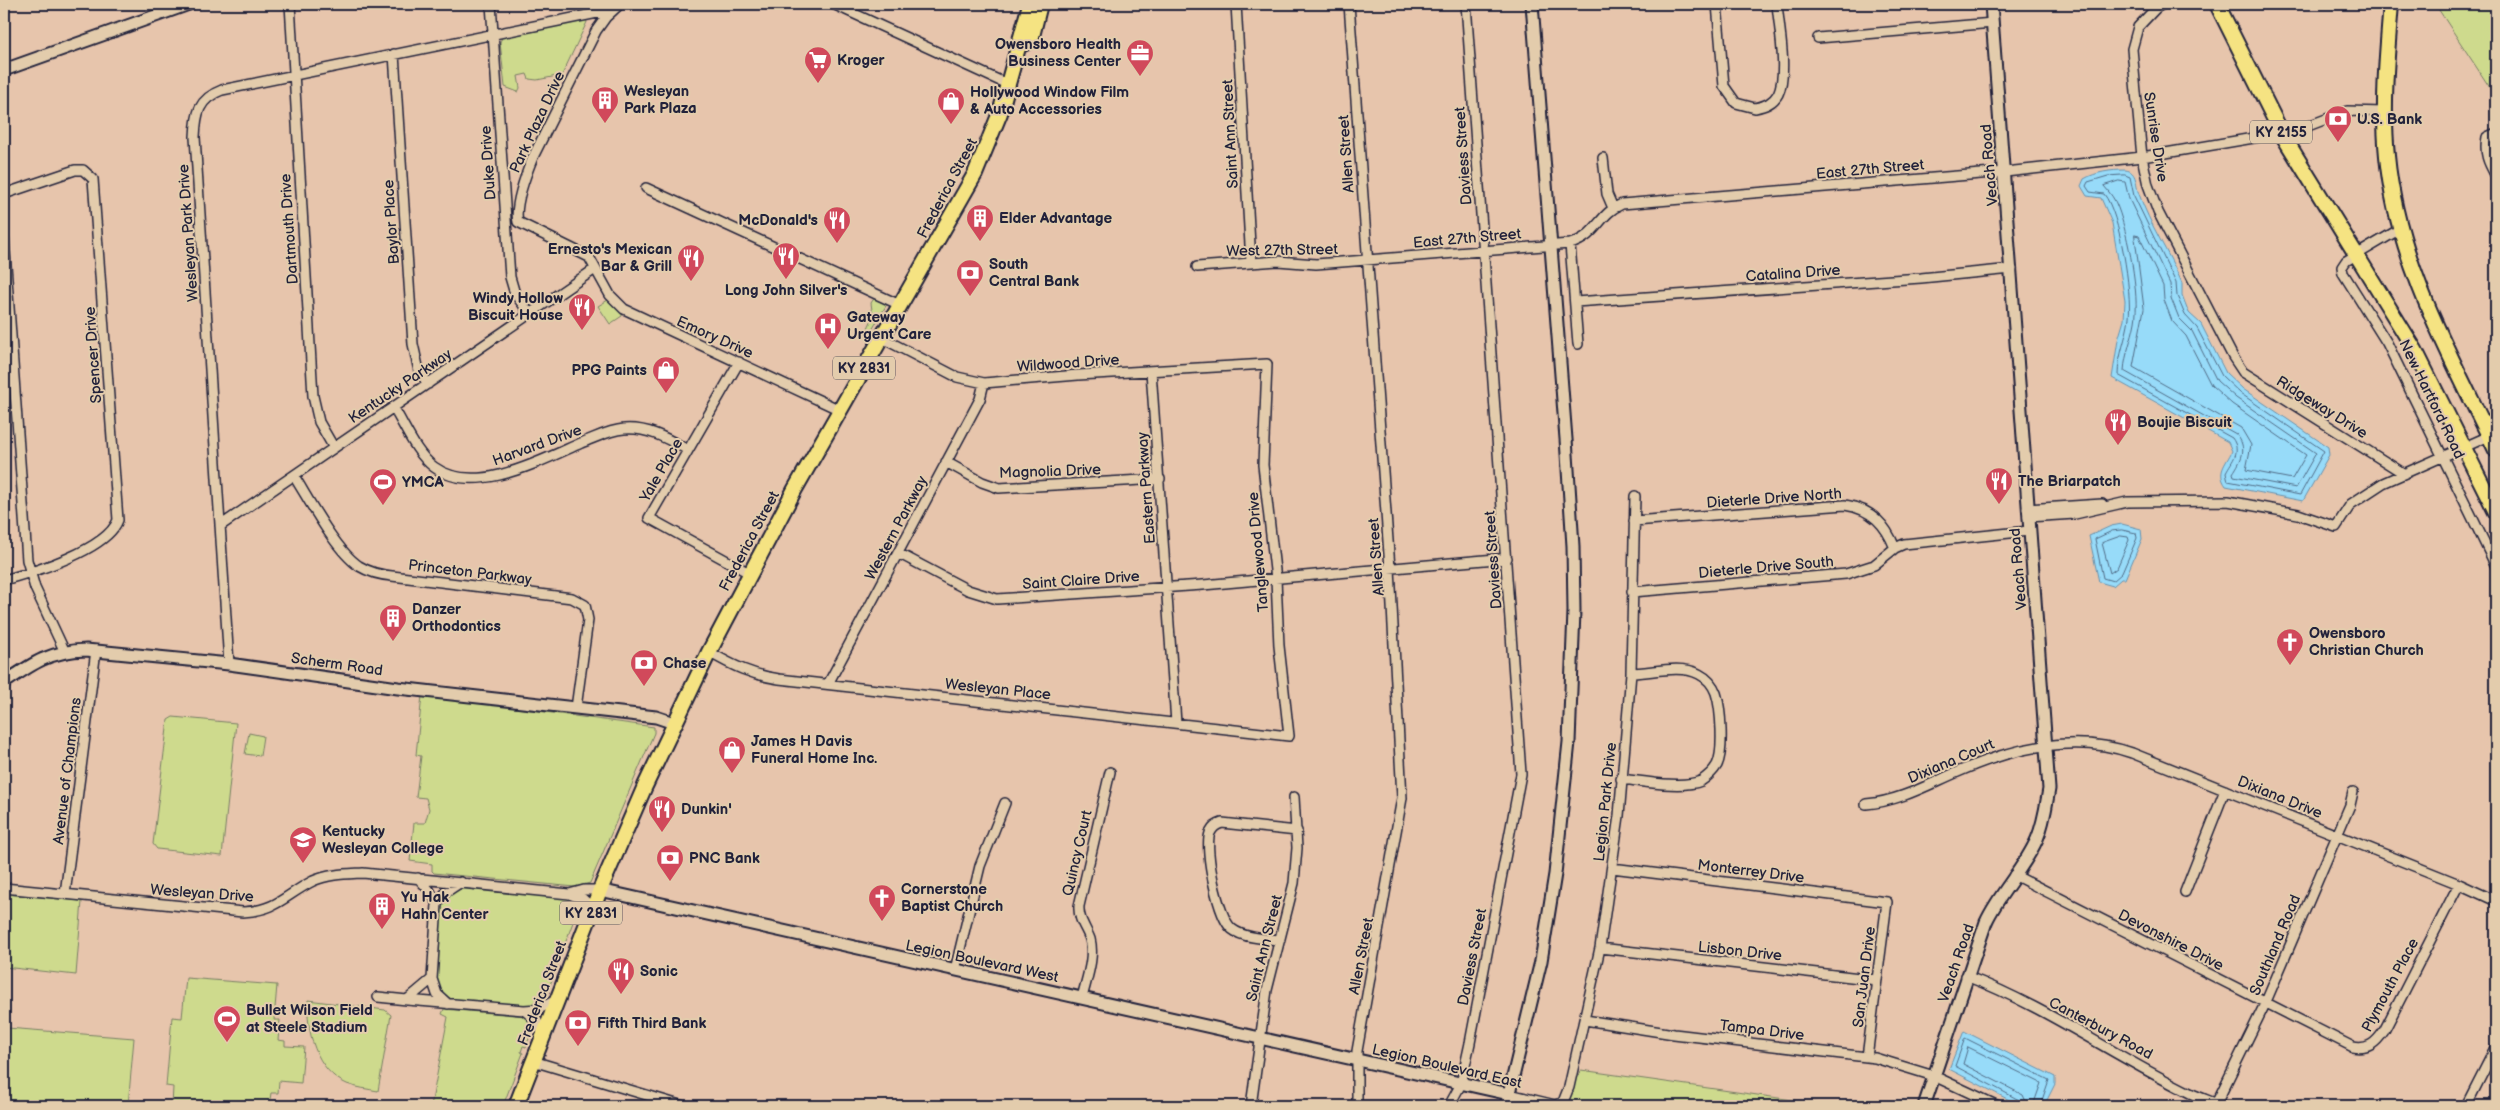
<svg xmlns="http://www.w3.org/2000/svg" width="2500" height="1110" font-family="'Balsamiq Sans',sans-serif">
	<style>
		.green { fill: #ceda8d; stroke: #787e64 }
		.water { fill: #97dbf9; stroke: #6891ad }
		.lines { fill: none; stroke-linecap: round; stroke-linejoin: round }
		.shore { stroke: #516c87; stroke-width: 1 }
		.minor-casing { stroke: #22223b; stroke-width: 12 }
		.tertiary-casing { stroke: #22223b; stroke-width: 15 }
		.primary-casing { stroke: #22223b; stroke-width: 18 }
		.minor { stroke: #e3ccac; stroke-width: 9 }
		.tertiary { stroke: #e3ccac; stroke-width: 11 }
		.primary { stroke: #f5e382; stroke-width: 14 }
		.labels { text-anchor: middle; stroke-width: 4; stroke-linejoin: round; paint-order: stroke }
		.shield { fill: #e3ccac; stroke: #5c555d; stroke-width: 1 }
		.shield-label { font-size: 14px; font-weight: bold; fill: #22223b }
		.poi-label { font-size: 15px; font-weight: bold; fill: #22223b; stroke: #e3ccac; text-anchor: start }
		.street-label { font-size: 15px; fill: #22223b; stroke: #e3ccac }
	</style>
	<rect width="100%" height="100%" fill="#e7c5ac"/>
	<filter id="ink" filterUnits="userSpaceOnUse"><feTurbulence type="fractalNoise" baseFrequency=".02" numOctaves="2"/><feDisplacementMap in="SourceGraphic" scale="10" xChannelSelector="R" yChannelSelector="G"/><feConvolveMatrix kernelMatrix="1 2 1 2 8 2 1 2 1" color-interpolation-filters="sRGB"/></filter>
	<g filter="url(#ink)">
		<!-- green -->
		<path class="green" d="M2435 4H2496V97Z
			M585 18 587 22 562 75 537 80 529 79 527 74 518 76 520 88 518 92 505 87 500 42 503 35Z
			M875 297 887 304 872 330 868 328 873 317 871 303Z
			M608 300 622 313V316L610 324 598 306Z
			M422 695 654 727V733L590 883 575 887 434 873 432 871V864L410 861 414 823H425L429 809 426 798 416 797 421 756 416 755Z
			M173 717 236 723 222 856 157 849 153 844 168 720Z
			M249 733 263 736 260 756 245 754Z
			M463 888 569 897 580 903 546 996 542 1002 533 1007 456 1000C445 998 440 992 435 982L440 906 448 895Z
			M4 894 82 901 76 975 4 967Z
			M186 978 277 985 274 1020H280L278 1040 285 1041V1046L304 1047 301 1083 279 1081 278 1093H271L269 1106H172L173 1087 166 1086 172 1017 182 1018Z
			M308 1000 385 1010 391 1015 378 1091C368 1089 357 1088 347 1084 316 1071 306 1031 308 1000Z
			M444 1009 526 1016 534 1024 526 1047 523 1046 521 1052 523 1053 503 1106H431L448 1017 442 1014Z
			M7 1028 134 1038 128 1106H48L4 1103Z
			M1581 1070 1835 1106H1506L1509 1094 1563 1102Z"/>
		<!-- water -->
		<path class="water" d="M2125 170C2138 171 2135 185 2139 194 2150 225 2169 253 2182 283V295L2189 313 2201 324 2226 373 2243 389 2328 447 2329 455 2303 501 2226 486C2216 472 2226 464 2232 451L2228 442 2112 378 2118 340 2124 320 2125 301 2112 223 2101 198 2087 196 2081 186 2084 179C2096 172 2111 170 2125 170Z
			M2122 524 2141 529 2142 539 2125 579H2121L2113 586 2099 582 2089 536 2111 526Z
			M1964 1031 2055 1077V1084L2044 1106H2021L1949 1069Z"/>
		<g class="lines">
			<!-- shore -->
			<path class="shore" d="M2125 175 2130 177 2134 196 2176 283 2177 296 2185 315 2197 328 2222 376 2240 393 2324 451 2300 495 2228 481 2226 472C2232 460 2242 452 2232 438L2118 375C2118 355 2127 337 2129 318 2132 292 2120 214 2104 194L2090 192 2086 186 2088 182 2108 176Z
				M2119 181 2125 182 2129 199 2170 284 2171 298 2179 318 2192 331 2217 381 2236 398 2316 453 2296 488 2234 476 2233 473C2242 459 2248 448 2236 434L2124 371C2125 354 2132 339 2135 322 2140 295 2128 234 2118 208 2115 199 2110 193 2104 186Z
				M2135 235 2139 236 2163 286 2164 300 2172 321 2186 336 2211 385 2232 404 2306 455 2292 479 2246 470 2251 445 2241 428 2133 367 2144 309Z
				M2122 530 2136 533 2137 538 2122 573 2113 581 2103 578 2095 539 2112 531Z
				M2121 536 2128 537 2129 540 2117 568 2110 573 2102 543Z
				M2022 1106 2019 1100 1955 1066 1965 1038 2049 1080 2040 1106
				M2028 1106 2023 1095 1963 1064 1968 1047 2041 1083 2033 1106"/>
			<!-- minor casing -->
			<g class="minor-casing">
				<path id="minor" d="M290 4 313 396 319 422 334 448
					M491 4 510 277 515 294 530 314
					M620 4 606 17 596 31 533 157C526 174 514 206 518 222L589 257 610 295 624 309 840 410
					M833 4 1009 85
					M1236 4 1251 262
					M1349 4 1390 568 1402 798 1357 1051V1106
					M1717 4 1724 86 1736 103 1755 108C1765 106 1773 103 1778 94 1788 74 1779 27 1777 4
					M2163 4 2156 8 2138 27 2132 49 2142 157 2148 185 2158 212 2233 357 2243 372 2403 473
					M1818 38 1993 23
					M394 54 413 344 419 371 428 384
					M2496 133 2487 137C2484 153 2488 162 2496 176
					M1603 158 1607 194 1613 208
					M646 188 900 305
					M4 194 75 170H83L93 179 118 520C107 550 33 572 4 580
					M2400 229 2346 261 2342 267 2343 273 2387 343 2496 566
					M4 237 27 560 35 588 64 650
					M1570 244 1578 344
					M1197 267 1278 261 1316 264 1570 244C1598 236 1598 214 1622 204L2005 172 2142 157 2295 131 2347 111 2384 112
					M1575 302 1921 278 2012 269
					M739 362 649 518 749 573
					M1151 371 1176 723
					M393 407C405 426 416 454 434 467 475 497 542 460 581 443 595 438 609 430 624 429 648 427 668 439 688 450
					M946 462 982 482 999 488 1160 479
					M294 476C309 500 336 551 359 566 369 572 380 575 392 576L572 598 585 605 588 620 576 708
					M2027 509 2102 504
					M2028 517 2075 514 2127 502 2228 501 2298 514 2336 527 2351 504 2383 483 2496 433
					M1634 521 1845 505C1872 509 1886 525 1895 548
					M220 526 595 269
					M898 553 968 590 997 599 1203 585 1507 558
					M1632 592 1846 574 1874 565 1895 548 1904 544 2029 531
					M709 652C733 666 752 675 779 679L1289 736 1279 646 1276 579 1263 465 1267 364 1078 375 984 383 957 377 882 338
					M229 664 195 137C196 114 198 99 222 90L612 10
					M828 684 980 399 984 383
					M1621 779C1641 781 1682 789 1701 781 1707 777 1713 772 1717 765 1724 751 1721 708 1716 693 1713 685 1707 678 1699 674 1680 664 1651 673 1631 673
					M1866 804C1901 801 1929 784 1960 771 2012 748 2077 733 2132 753L2459 884 2496 901
					M1612 868 1887 902 1867 1057
					M2014 875 2353 1047C2368 1050 2376 1043 2384 1031L2459 884
					M4 888 243 912C278 910 285 895 313 881 329 874 346 874 363 873L569 894 584 890H600
					M2185 892 2225 790
					M65 894 96 650
					M569 894 583 899 593 908
					M437 904 446 892 461 882
					M1280 940C1266 939 1243 938 1232 929 1218 918 1204 849 1210 833 1213 827 1216 825 1222 823L1297 831
					M1600 948 1877 980
					M955 970 980 866 1005 803
					M1966 976C2045 1006 2114 1056 2190 1093 2200 1098 2211 1101 2222 1106
					M432 979 437 994 448 1004
					M378 997 407 1000 432 979 437 904 430 891 418 878
					M1082 998C1086 980 1095 958 1090 939 1086 928 1078 919 1079 906L1110 772
					M407 1000 524 1010 537 1021 543 1035
					M524 1010 539 1009 556 1000
					M1585 1020 1674 1034 1875 1058 1934 1076 1998 1106
					M533 1061 683 1106
					M1509 1094 1555 1105 1563 1102 1569 1087 1600 948 1619 816 1631 673 1635 496
					M1251 1106 1267 990 1294 883 1297 848 1294 797
					M1449 1106 1461 1084 1470 1043 1521 774 1466 4
					M2215 1106 2265 1004 2350 805 2353 792
					M2466 1106 2496 1047"/>
			</g>
			<!-- tertiary casing -->
			<g class="tertiary-casing">
				<path id="tertiary" d="M4 70 189 4
					M4 683C33 663 50 651 86 650L229 664 398 688 656 717 674 723
					M600 890 1509 1094
					M1506 1106 1541 961 1555 874 1569 742 1574 611 1573 546 1566 439 1532 4
					M1924 1106 1986 922C2000 892 2024 869 2037 839 2044 823 2046 806 2049 789L1991 4"/>
			</g>
			<!-- primary casing -->
			<g class="primary-casing">
				<path id="primary" d="M2217 4 2282 134 2415 350 2496 512
					M2391 4C2387 54 2382 105 2387 156 2397 262 2450 355 2496 450
					M1019 46 1031 40 1040 4
					M516 1106 600 890 645 786 709 652 795 489 975 174 1000 113 1030 4"/>
			</g>
			<!-- minor -->
			<use href="#minor" class="minor"/>
			<!-- tertiary -->
			<use href="#tertiary" class="tertiary"/>
			<!-- primary -->
			<use href="#primary" class="primary"/>
		</g>
	</g>
	<!-- icons -->
	<defs>
		<g id="office-pin" transform="scale(1.4375)"><path d="M0 17L-7.5 6A9.5 9.5 0 1 1 7.5 6Z" fill="#d1495b" stroke="#e3ccac"/><path d="M-6-3h4V-5.5h4V-3h4V5H-6ZM-1-4.5V-3h2v-1.5ZM-6 0V1H6V0Z" fill="#fff"/></g>
		<g id="supermarket-pin" transform="scale(1.4375)"><path d="M0 17L-7.5 6A9.5 9.5 0 1 1 7.5 6Z" fill="#d1495b" stroke="#e3ccac"/><path d="M-6-5.5h2.5l.6 2H6L4.5 2H-2.5L-4.4-4H-6ZM-1.5 3.2a1.3 1.3 0 1 0 .1 0ZM3 3.2a1.3 1.3 0 1 0 .1 0Z" fill="#fff"/></g>
		<g id="building-pin" transform="scale(1.4375)"><path d="M0 17L-7.5 6A9.5 9.5 0 1 1 7.5 6Z" fill="#d1495b" stroke="#e3ccac"/><path d="M-4-6H4V6H1V3H-1V6H-4ZM-2.5-4.3h1.7v1.8h-1.7ZM.8-4.3h1.7v1.8H.8ZM-2.5-1h1.7V.8h-1.7ZM.8-1h1.7V.8H.8Z" fill="#fff"/></g>
		<g id="shop-pin" transform="scale(1.4375)"><path d="M0 17L-7.5 6A9.5 9.5 0 1 1 7.5 6Z" fill="#d1495b" stroke="#e3ccac"/><path d="M-5-2.5h2.3a2.7 3.5 0 0 1 5.4 0H5L5.5 6h-11ZM-1.5-2.5h3a1.5 2.3 0 0 0-3 0Z" fill="#fff"/></g>
		<g id="bank-pin" transform="scale(1.4375)"><path d="M0 17L-7.5 6A9.5 9.5 0 1 1 7.5 6Z" fill="#d1495b" stroke="#e3ccac"/><path d="M-6-4H6V4H-6ZM0-2.3a2.3 2.3 0 1 0 0 4.6a2.3 2.3 0 1 0 0-4.6Z" fill="#fff"/></g>
		<g id="restaurant-pin" transform="scale(1.4375)"><path d="M0 17L-7.5 6A9.5 9.5 0 1 1 7.5 6Z" fill="#d1495b" stroke="#e3ccac"/><path d="M-5-6h1v4h1v-4h1v4h1v-4h1v5L-1.5 .5V6h-2V.5L-5-1ZM5-6V6H3V1.5H1.5Q1.5-4 5-6Z" fill="#fff"/></g>
		<g id="hospital-pin" transform="scale(1.4375)"><path d="M0 17L-7.5 6A9.5 9.5 0 1 1 7.5 6Z" fill="#d1495b" stroke="#e3ccac"/><path d="M-5-5h3v3.5h4V-5h3V5h-3V1.5h-4V5h-3Z" fill="#fff"/></g>
		<g id="stadium-pin" transform="scale(1.4375)"><path d="M0 17L-7.5 6A9.5 9.5 0 1 1 7.5 6Z" fill="#d1495b" stroke="#e3ccac"/><path d="M0-5a6.5 5 0 1 0 0 10a6.5 5 0 1 0 0-10ZM-3.5-1.8h7v3.6h-7Z" fill="#fff"/></g>
		<g id="church-pin" transform="scale(1.4375)"><path d="M0 17L-7.5 6A9.5 9.5 0 1 1 7.5 6Z" fill="#d1495b" stroke="#e3ccac"/><path d="M-1.2-6h2.4v3.5h3.3v2.4h-3.3V6h-2.4V-.1h-3.3v-2.4h3.3Z" fill="#fff"/></g>
		<g id="university-pin" transform="scale(1.4375)"><path d="M0 17L-7.5 6A9.5 9.5 0 1 1 7.5 6Z" fill="#d1495b" stroke="#e3ccac"/><path d="M0-5L7-2L0 1L-7-2ZM-4 1L0 2.5L4 1V4Q0 6-4 4Z" fill="#fff"/></g>
	</defs>
	<g fill-rule="evenodd">
		<use href="#office-pin" x="1140" y="53"/>
		<use href="#supermarket-pin" x="818" y="60"/>
		<use href="#building-pin" x="605" y="100"/>
		<use href="#shop-pin" x="951" y="101"/>
		<use href="#bank-pin" x="2338" y="119"/>
		<use href="#building-pin" x="980" y="218"/>
		<use href="#restaurant-pin" x="837" y="220"/>
		<use href="#restaurant-pin" x="786" y="256"/>
		<use href="#restaurant-pin" x="691" y="258"/>
		<use href="#bank-pin" x="970" y="273"/>
		<use href="#restaurant-pin" x="582" y="307"/>
		<use href="#hospital-pin" x="828" y="326"/>
		<use href="#shop-pin" x="666" y="370"/>
		<use href="#restaurant-pin" x="2118" y="422"/>
		<use href="#restaurant-pin" x="1999" y="481"/>
		<use href="#stadium-pin" x="383" y="482"/>
		<use href="#building-pin" x="393" y="618"/>
		<use href="#church-pin" x="2290" y="642"/>
		<use href="#bank-pin" x="644" y="663"/>
		<use href="#shop-pin" x="732" y="750"/>
		<use href="#restaurant-pin" x="662" y="809"/>
		<use href="#university-pin" x="303" y="840"/>
		<use href="#bank-pin" x="670" y="858"/>
		<use href="#church-pin" x="882" y="898"/>
		<use href="#building-pin" x="382" y="906"/>
		<use href="#restaurant-pin" x="621" y="971"/>
		<use href="#stadium-pin" x="227" y="1019"/>
		<use href="#bank-pin" x="578" y="1023"/>
	</g>
	<g class="labels">
		<!-- shield labels -->
		<g class="shield">
			<rect x="2250" y="120.5" width="62" height="23" rx="4"/>
			<rect x="833" y="356.5" width="62" height="23" rx="4"/>
			<rect x="560" y="901.5" width="62" height="23" rx="4"/>
		</g>
		<g class="shield-label">
			<text x="2281" y="137">KY 2155</text>
			<text x="864" y="373">KY 2831</text>
			<text x="591" y="918">KY 2831</text>
		</g>
		<!-- poi labels -->
		<g class="poi-label">
			<text x="1121" y="49" text-anchor="end">Owensboro Health<tspan x="1121" dy="17">Business Center</tspan></text>
			<text x="837" y="65">Kroger</text>
			<text x="624" y="96">Wesleyan<tspan x="624" dy="17">Park Plaza</tspan></text>
			<text x="970" y="97">Hollywood Window Film<tspan x="970" dy="17">&amp; Auto Accessories</tspan></text>
			<text x="2357" y="124">U.S. Bank</text>
			<text x="999" y="223">Elder Advantage</text>
			<text x="818" y="225" text-anchor="end">McDonald's</text>
			<text x="672" y="254" text-anchor="end">Ernesto's Mexican<tspan x="672" dy="17">Bar &amp; Grill</tspan></text>
			<text x="989" y="269">South<tspan x="989" dy="17">Central Bank</tspan></text>
			<text x="786" y="295" text-anchor="middle">Long John Silver's</text>
			<text x="563" y="303" text-anchor="end">Windy Hollow<tspan x="563" dy="17">Biscuit House</tspan></text>
			<text x="847" y="322">Gateway<tspan x="847" dy="17">Urgent Care</tspan></text>
			<text x="647" y="375" text-anchor="end">PPG Paints</text>
			<text x="2137" y="427">Boujie Biscuit</text>
			<text x="2018" y="486">The Briarpatch</text>
			<text x="402" y="487">YMCA</text>
			<text x="412" y="614">Danzer<tspan x="412" dy="17">Orthodontics</tspan></text>
			<text x="2309" y="638">Owensboro<tspan x="2309" dy="17">Christian Church</tspan></text>
			<text x="663" y="668">Chase</text>
			<text x="751" y="746">James H Davis<tspan x="751" dy="17">Funeral Home Inc.</tspan></text>
			<text x="681" y="814">Dunkin'</text>
			<text x="322" y="836">Kentucky<tspan x="322" dy="17">Wesleyan College</tspan></text>
			<text x="689" y="863">PNC Bank</text>
			<text x="901" y="894">Cornerstone<tspan x="901" dy="17">Baptist Church</tspan></text>
			<text x="401" y="902">Yu Hak<tspan x="401" dy="17">Hahn Center</tspan></text>
			<text x="640" y="976">Sonic</text>
			<text x="246" y="1015">Bullet Wilson Field<tspan x="246" dy="17">at Steele Stadium</tspan></text>
			<text x="597" y="1028">Fifth Third Bank</text>
		</g>
		<!-- street labels -->
		<g class="street-label">
			<text transform="translate(537 122) rotate(-65)" y="5">Park Plaza Drive</text>
			<text transform="translate(1230 134) rotate(-93)" y="5">Saint Ann Street</text>
			<text transform="translate(2156 137) rotate(81)" y="5">Sunrise Drive</text>
			<text transform="translate(1346 154) rotate(-94)" y="5">Allen Street</text>
			<text transform="translate(1463 156) rotate(-94)" y="5">Daviess Street</text>
			<text transform="translate(488 163) rotate(-94)" y="5">Duke Drive</text>
			<text transform="translate(1989 165) rotate(-95)" y="5">Veach Road</text>
			<text transform="translate(1870 169) rotate(-5)" y="5">East 27th Street</text>
			<text transform="translate(947 188) rotate(-62)" y="5">Frederica Street</text>
			<text transform="translate(391 222) rotate(-94)" y="5">Baylor Place</text>
			<text transform="translate(289 229) rotate(-94)" y="5">Dartmouth Drive</text>
			<text transform="translate(188 233) rotate(-94)" y="5">Wesleyan Park Drive</text>
			<text transform="translate(1467 238) rotate(-5)" y="5">East 27th Street</text>
			<text transform="translate(1282 250) rotate(-1)" y="5">West 27th Street</text>
			<text transform="translate(1793 273) rotate(-4)" y="5">Catalina Drive</text>
			<text transform="translate(715 337) rotate(24)" y="5">Emory Drive</text>
			<text transform="translate(93 355) rotate(-94)" y="5">Spencer Drive</text>
			<text transform="translate(1068 363) rotate(-4)" y="5">Wildwood Drive</text>
			<text transform="translate(400 386) rotate(-34)" y="5">Kentucky Parkway</text>
			<text transform="translate(2432 399) rotate(64)" y="5">New Hartford Road</text>
			<text transform="translate(2322 407) rotate(32)" y="5">Ridgeway Drive</text>
			<text transform="translate(537 445) rotate(-20)" y="5">Harvard Drive</text>
			<text transform="translate(661 470) rotate(-60)" y="5">Yale Place</text>
			<text transform="translate(1050 471) rotate(-2)" y="5">Magnolia Drive</text>
			<text transform="translate(1146 488) rotate(-94)" y="5">Eastern Parkway</text>
			<text transform="translate(1774 498) rotate(-4)" y="5">Dieterle Drive North</text>
			<text transform="translate(896 528) rotate(-62)" y="5">Western Parkway</text>
			<text transform="translate(749 541) rotate(-62)" y="5">Frederica Street</text>
			<text transform="translate(1258 552) rotate(-95)" y="5">Tanglewood Drive</text>
			<text transform="translate(1376 557) rotate(-94)" y="5">Allen Street</text>
			<text transform="translate(1493 560) rotate(-94)" y="5">Daviess Street</text>
			<text transform="translate(1766 567) rotate(-5)" y="5">Dieterle Drive South</text>
			<text transform="translate(2018 569) rotate(-95)" y="5">Veach Road</text>
			<text transform="translate(470 572) rotate(7)" y="5">Princeton Parkway</text>
			<text transform="translate(1081 580) rotate(-4)" y="5">Saint Claire Drive</text>
			<text transform="translate(337 664) rotate(8)" y="5">Scherm Road</text>
			<text transform="translate(998 689) rotate(6)" y="5">Wesleyan Place</text>
			<text transform="translate(1951 761) rotate(-23)" y="5">Dixiana Court</text>
			<text transform="translate(67 771) rotate(-83)" y="5">Avenue of Champions</text>
			<text transform="translate(2280 797) rotate(22)" y="5">Dixiana Drive</text>
			<text transform="translate(1605 802) rotate(-84)" y="5">Legion Park Drive</text>
			<text transform="translate(1077 853) rotate(-77)" y="5">Quincy Court</text>
			<text transform="translate(1751 871) rotate(7)" y="5">Monterrey Drive</text>
			<text transform="translate(202 893) rotate(4)" y="5">Wesleyan Drive</text>
			<text transform="translate(2171 940) rotate(27)" y="5">Devonshire Drive</text>
			<text transform="translate(2275 945) rotate(-67)" y="5">Southland Road</text>
			<text transform="translate(1264 948) rotate(-76)" y="5">Saint Ann Street</text>
			<text transform="translate(1740 951) rotate(6)" y="5">Lisbon Drive</text>
			<text transform="translate(1361 956) rotate(-79)" y="5">Allen Street</text>
			<text transform="translate(1472 957) rotate(-79)" y="5">Daviess Street</text>
			<text transform="translate(982 961) rotate(12)" y="5">Legion Boulevard West</text>
			<text transform="translate(1956 963) rotate(-71)" y="5">Veach Road</text>
			<text transform="translate(1864 977) rotate(-83)" y="5">San Juan Drive</text>
			<text transform="translate(2390 985) rotate(-62)" y="5">Plymouth Place</text>
			<text transform="translate(542 993) rotate(-69)" y="5">Frederica Street</text>
			<text transform="translate(2101 1028) rotate(28)" y="5">Canterbury Road</text>
			<text transform="translate(1762 1030) rotate(7)" y="5">Tampa Drive</text>
			<text transform="translate(1447 1066) rotate(13)" y="5">Legion Boulevard East</text>
		</g>
	</g>
	<!-- margin -->
	<rect width="2500" height="1110" fill="none" stroke="#e3ccac" stroke-width="20"/>
	<rect x="10" y="10" width="2480" height="1090" fill="none" stroke="#22223b" stroke-width="2" filter="url(#ink)"/>
</svg>
